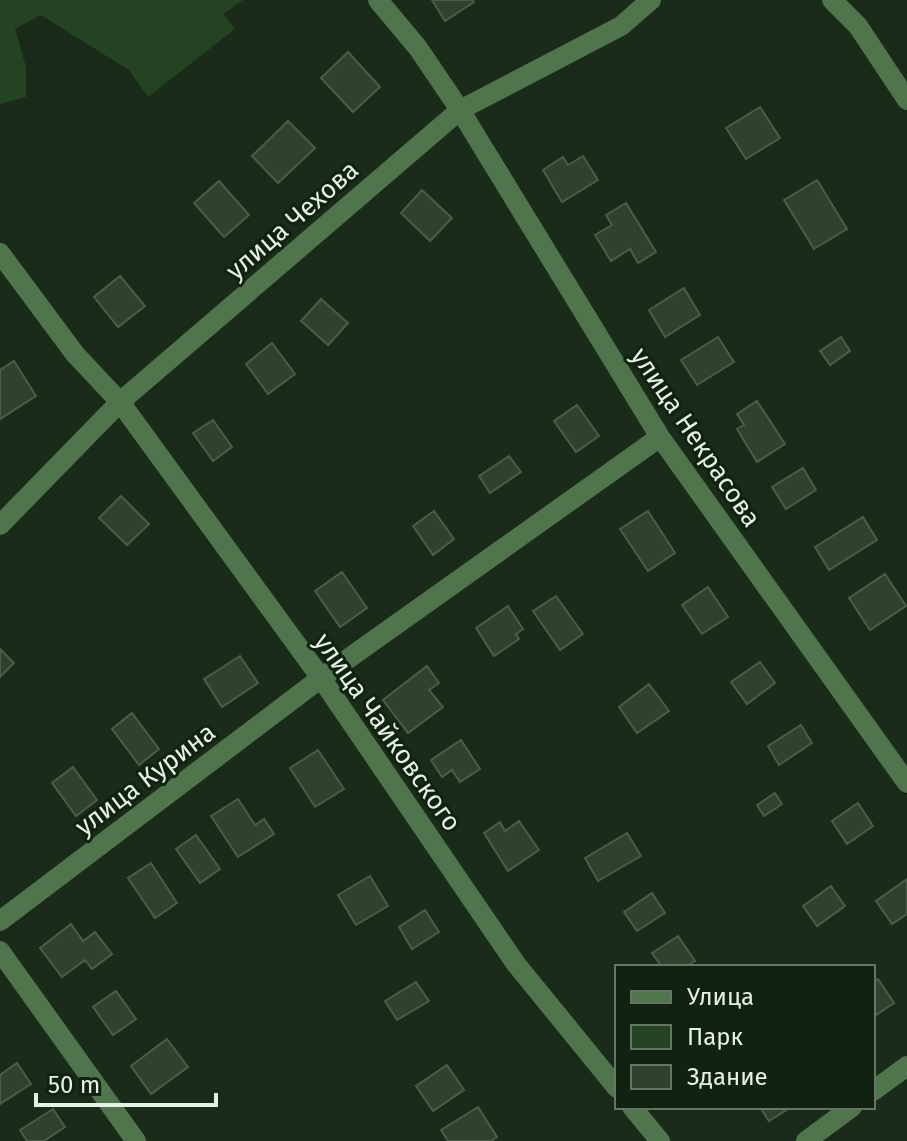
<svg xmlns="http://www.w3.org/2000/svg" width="907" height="1141" font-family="'Fira Sans',sans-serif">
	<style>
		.green { fill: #244322 }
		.building { fill: #30422e; stroke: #4a5d48; stroke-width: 2 }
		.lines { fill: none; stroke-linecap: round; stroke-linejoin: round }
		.minor { stroke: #50754d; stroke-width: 20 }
		.labels { text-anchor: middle; stroke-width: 6; stroke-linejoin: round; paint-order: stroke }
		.street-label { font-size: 26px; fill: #e6f2e5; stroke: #112210 }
	</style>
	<rect width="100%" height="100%" fill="#1a2c19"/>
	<!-- green -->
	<path class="green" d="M0 0H243L223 14 235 29 148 97 129 70 41 15 15 29 26 67V97L0 104Z"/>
	<!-- building -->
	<path class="building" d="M432 0H473L474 2 445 21Z
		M348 52 380 87 353 112 321 78Z
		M760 107 780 138 746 159 726 128Z
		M288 121 315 148 278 183 252 156Z
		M583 156 598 180 562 202 543 170 563 157 568 165Z
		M817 180 847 229 814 249 784 200Z
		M219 181 249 215 224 237 194 203Z
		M422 190 452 218 430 241 401 213Z
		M626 203 656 252 638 263 630 249 611 261 595 235 612 225 606 215Z
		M120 276 145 306 118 327 94 297Z
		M684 288 700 315 665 337 649 310Z
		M321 299 348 323 328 345 301 321Z
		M718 337 734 362 697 385 681 360Z
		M841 337 850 351 830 365 820 351Z
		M272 343 295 374 268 394 246 364Z
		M14 361 36 396 0 419V370Z
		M757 401 785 444 757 462 737 429 744 425 737 414Z
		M577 405 599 436 576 452 554 421Z
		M213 420 232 447 213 461 193 433Z
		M509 456 521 472 490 493 479 476Z
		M803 468 816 490 786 509 772 487Z
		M121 496 149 524 127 545 99 518Z
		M434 511 454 539 433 555 413 526Z
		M648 511 675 553 648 571 620 529Z
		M863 517 877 540 829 570 815 547Z
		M342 572 367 608 340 627 315 591Z
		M885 574 906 606 870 630 849 598Z
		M708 587 728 617 702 634 682 605Z
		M556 596 583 634 560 650 533 611Z
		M508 606 523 629 516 634 519 639 494 656 476 628Z
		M0 649 14 663 0 677Z
		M240 656 258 683 222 707 204 679Z
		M760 662 775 683 747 704 731 682Z
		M427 666 439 683 429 690 443 707 408 733 383 700Z
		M649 684 669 711 637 733 619 707Z
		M132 713 159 749 139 765 112 729Z
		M801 725 812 743 779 765 768 746Z
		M461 740 480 769 460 782 452 770 442 777 431 760Z
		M318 750 344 789 315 807 290 768Z
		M73 767 97 800 76 816 52 783Z
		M775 793 782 804 764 816 757 805Z
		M238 799 255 825 264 819 274 834 238 857 211 816Z
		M858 803 873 826 847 844 832 821Z
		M519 821 539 850 508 871 484 833 500 822 505 831Z
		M627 833 641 856 598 881 585 858Z
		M196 835 220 869 200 883 176 849Z
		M151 863 177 903 155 918 128 878Z
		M370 876 388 906 356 925 338 895Z
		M907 879V914L892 924 876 901Z
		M831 886 845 906 817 926 803 906Z
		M652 893 665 913 637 931 624 912Z
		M425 910 439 932 412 949 399 927Z
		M71 924 83 941 95 932 112 954 92 969 85 960 62 977 40 948Z
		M678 936 695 961 685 967H662L652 953Z
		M878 979 894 1003 873 1017V982Z
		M416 982 429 1001 397 1020 385 1001Z
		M116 991 136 1019 113 1035 93 1007Z
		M167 1039 188 1067 151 1094 131 1066Z
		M17 1063 31 1084 0 1104V1075Z
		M447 1065 464 1090 433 1111 416 1086Z
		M478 1107 497 1137 491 1141H448L441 1130Z
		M760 1107H791L769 1121Z
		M53 1109 65 1127 44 1141H27L20 1130Z"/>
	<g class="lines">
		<!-- minor -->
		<path class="minor" d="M378 0 418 48 460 110 660 437 907 783
			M832 0 858 26 907 100
			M0 253 75 354 120 402 321 678 516 964 617 1088
			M0 525 120 402 460 110 621 26 651 0
			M0 921 321 678 660 437
			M0 951 136 1141
			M873 1091 907 1066
			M632 1107 660 1141
			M806 1141 852 1107"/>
	</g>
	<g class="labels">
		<!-- street labels -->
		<g class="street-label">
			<text transform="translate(292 220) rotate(-41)" y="9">улица Чехова</text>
			<text transform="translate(696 437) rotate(56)" y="9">улица Некрасова</text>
			<text transform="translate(388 732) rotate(55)" y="9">улица Чайковского</text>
			<text transform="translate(145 779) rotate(-37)" y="9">улица Курина</text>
		</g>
	</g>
	<!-- legend -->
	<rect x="615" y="965" width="260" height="144" fill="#112210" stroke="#667565" stroke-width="2"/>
	<rect x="631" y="991" width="40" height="12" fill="#50754d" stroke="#667565" stroke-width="2"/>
	<text x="687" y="1005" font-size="24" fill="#e6f2e5">Улица</text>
	<rect x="631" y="1025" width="40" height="24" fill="#244322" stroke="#667565" stroke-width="2"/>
	<text x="687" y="1045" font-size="24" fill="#e6f2e5">Парк</text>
	<rect x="631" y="1065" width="40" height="24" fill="#30422e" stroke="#667565" stroke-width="2"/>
	<text x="687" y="1085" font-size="24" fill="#e6f2e5">Здание</text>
	<!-- scale -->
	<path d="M36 1093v12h180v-12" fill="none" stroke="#e6f2e5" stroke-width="4"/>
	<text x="48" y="1093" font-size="24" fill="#e6f2e5" stroke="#112210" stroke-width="6" paint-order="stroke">50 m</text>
</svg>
